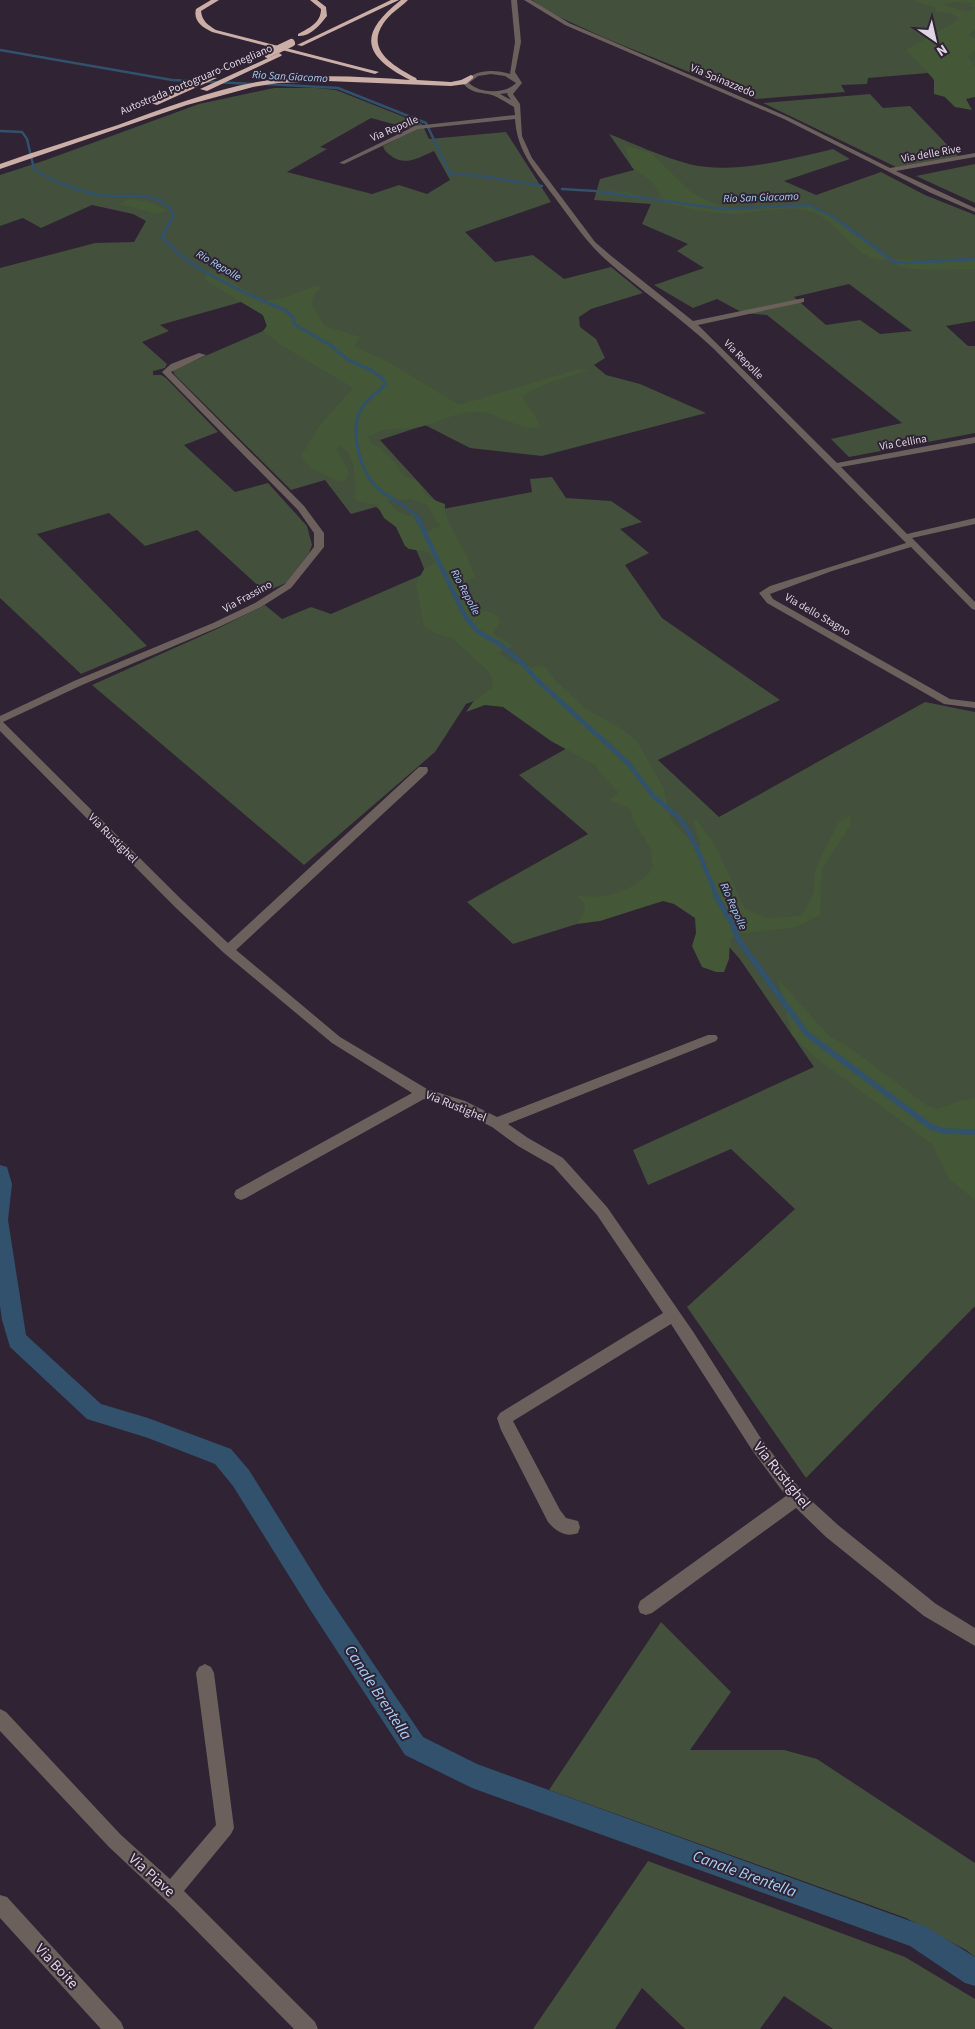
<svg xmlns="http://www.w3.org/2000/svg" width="975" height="2029" font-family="'Source Sans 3',sans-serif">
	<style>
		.green { fill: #43503b; fill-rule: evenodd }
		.forest { fill: #445837; fill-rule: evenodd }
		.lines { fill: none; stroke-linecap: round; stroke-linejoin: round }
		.stream-far3 { stroke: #31516c; stroke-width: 2.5 }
		.stream-far2 { stroke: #31516c; stroke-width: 3 }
		.stream-far1 { stroke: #31516c; stroke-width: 4.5 }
		.stream { stroke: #31516c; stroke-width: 5.5 }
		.canal { fill: #31516c; fill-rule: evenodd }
		.minor { fill: #6c605d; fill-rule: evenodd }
		.highway { fill: #cbaea6; fill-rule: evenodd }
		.highway-bridge { stroke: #cbaea6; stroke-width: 8 }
		.labels { text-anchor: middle; stroke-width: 4; stroke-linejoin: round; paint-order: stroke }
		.far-water-label { font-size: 11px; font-style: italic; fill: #a4d0f7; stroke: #2f2334 }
		.far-street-label { font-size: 11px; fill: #ded6e2; stroke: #2f2334 }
		.street-label { font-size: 12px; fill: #ded6e2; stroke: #2f2334 }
		.near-street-label { font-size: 15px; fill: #ded6e2; stroke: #2f2334 }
		.near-water-label { font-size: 16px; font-style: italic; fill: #a4d0f7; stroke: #2f2334 }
	</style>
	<rect width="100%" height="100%" fill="#2f2334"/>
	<!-- green -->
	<path class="green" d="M532 0H975V95L948 96 928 73 868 78 867 84 841 85 845 92 756 99 607 39 546 11Z
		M274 88H317L336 90 422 124 429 139 506 132 551 202 465 232 495 262 533 255 564 279 611 267 643 293 591 309 579 317 580 327 596 339 605 358 594 365 606 375 640 384 706 413 542 456 470 448 425 425 380 440 443 509 532 492 530 479 552 477 566 498 611 501 642 522 620 529 649 553 625 565 662 618 780 700 658 760 719 817 925 702 975 712V1306L806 1478 687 1307 795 1209 731 1149 648 1185 633 1150 814 1067 739 958 679 892 513 944 467 902 588 834 519 775 569 747 508 689 466 704 435 752 304 865 92 685 219 628 265 605 282 619 311 607 331 614 426 573 410 535 376 507 351 514 325 480 291 490 175 375 173 371 182 366 263 331 267 326 263 315 241 302 160 325 169 331 142 342 167 364 165 368 153 371V375H161L166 378 218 432 184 445 235 492 268 483 307 526 312 545 309 553 286 583 265 592 197 530 145 546 109 513 37 534 147 646 81 674 0 598V268L95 243 134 242 146 221 133 214 92 205 41 228 23 218 0 226V175L43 161 199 104ZM371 118 415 130 383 146C384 150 386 152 390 155 404 167 418 158 434 151L450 180 427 194 399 185 372 194 287 172 327 149 320 147Z
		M870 94 883 108 910 106 958 156 896 167 763 103Z
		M609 134C635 144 662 157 689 164 733 175 790 159 833 149L850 159 784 181 816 195 881 172 925 195 975 215V321L946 326 968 346H975V433L849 457 831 439 902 423 767 315 743 313 717 299 693 308 654 285 704 268 677 251 688 244 642 224 651 204 594 200 600 179 634 170ZM849 284 912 331 880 334 860 320 826 325 794 297Z
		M975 164V203L916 176Z
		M661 1622 731 1692 690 1750H784L817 1759 975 1863V1957L966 1950 906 1918 549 1790Z
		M648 1861 905 1957 975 1999V2029H833L784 1996 760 2029H685L642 1988 615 2029H533Z"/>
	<!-- forest -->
	<path class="forest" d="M915 0H975V8L969 6 973 3 956 2 943 4 966 12 975 9V29L969 35 975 39V51L968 56 975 66V97L966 99 972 110 955 107 945 97 934 94V79L906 50 954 23 958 18 950 13 937 12 934 7 919 3Z
		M624 145 651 153 690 191 707 201 728 209 809 205 837 220 889 259 934 261 975 259V269C959 269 916 271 903 267 899 266 896 263 893 261 887 259 880 261 874 259 849 249 837 220 810 211 785 204 756 214 731 214 702 213 676 205 648 199 636 196 619 199 608 191L626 192 658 200 661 194 652 182 632 167Z
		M131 199 149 202 167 210 158 214 118 204Z
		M210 270 265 301 283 298 316 286 321 287 313 297 312 304 325 326 360 337 354 346 390 363 459 405 575 370H590L547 383 522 396C527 407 537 415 540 427 518 431 501 414 480 412 461 410 439 422 420 427 410 429 400 428 390 429 383 429 374 434 368 437L373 444 380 448 397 465 402 474 419 483C423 496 433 500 445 504 444 521 456 534 463 548 468 558 472 568 475 578L456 584 459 593 472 610 487 611 498 616 500 623 493 633C498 639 508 640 512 646L498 653 515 664H525L534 669 535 665 545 667 553 678 586 709 620 728 637 741 663 787 671 820 697 848 701 845 694 823 695 818 714 843 745 909 768 918 799 916 806 909 814 893 815 870 839 822 851 815 850 826 822 869 820 915 797 927 737 934 730 940 729 959 724 972H716L702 967 692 946 696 933 695 918 674 904 663 901 600 921 577 924 585 910V905L577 895C604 901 637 890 653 868L650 847 633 821 631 809 613 802 610 799 619 793 593 764 551 741 503 707 485 705 466 712 473 702 492 688 493 683 490 673 453 639 433 632 424 626 416 584 424 569 433 564 435 561 429 552 409 549 405 546 396 527 384 518 377 505 356 501C352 480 361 460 339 445L337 450 349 472 346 480 340 482 311 468 301 456 319 426 353 388 281 345 263 331 267 326 263 315 208 282 205 277ZM410 499 426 504 440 526 424 532 412 516C400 515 396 510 388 502V500Z
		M778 979 829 1036 849 1047 928 1106 938 1109 957 1102 975 1098V1200L950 1180 932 1144 817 1059 792 1035Z"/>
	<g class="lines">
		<!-- stream-far3 -->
		<path class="stream-far3" d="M0 50 172 80 254 84
			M265 84 338 88 426 123 450 174 482 176 542 186
			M0 131 22 132 27 139 34 169C52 181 77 191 99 195 127 200 155 186 174 214L168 226
			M562 189 595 191 723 209 809 205 833 217 845 226"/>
		<!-- stream-far2 -->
		<path class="stream-far2" d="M169 224 162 237 180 255 205 272 245 293 285 310 293 317 294 324 330 345 348 360 371 370 383 379 385 384C378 393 367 399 361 409 349 432 361 476 381 491 392 500 409 506 418 518
			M843 224 893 261 901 263 975 259"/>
		<!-- stream-far1 -->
		<path class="stream-far1" d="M417 517 465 616 477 631 501 645 521 662 536 679 629 764 653 796 677 816 686 827 699 853 717 897"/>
		<!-- stream -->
		<path class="stream" d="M716 896 732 923 738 939 807 1034 931 1127 944 1131 975 1132"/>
		<!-- canal -->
		<path class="canal" d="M0 1165 7 1167 12 1184 8 1220 26 1335 101 1404 148 1418 231 1449 249 1470 325 1592 423 1737 477 1764 927 1927 975 1957V1986L965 1983 910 1946 472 1788 405 1755 309 1608 233 1486 215 1464 148 1438 87 1419 10 1347 2 1320 0 1306Z"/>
		<!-- minor -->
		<path class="minor" d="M511 0H517L521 42 515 72 522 83 513 94 520 104 522 136 532 158 595 242 610 255 693 321 804 298V302L698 325 837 463 975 437V443L841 467 907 534 975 518V524L912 538 975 602V610L972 609 911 547 832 571 770 594 773 599 950 699 975 702V708L944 704 767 603 759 593 770 586 906 543 714 349C679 316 640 290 605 259 583 239 567 213 549 190 532 166 517 150 515 119L418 129 344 164 339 163 415 126 515 115 514 107C507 103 500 98 492 95 481 92 471 94 463 83 474 69 494 69 510 74L515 42ZM491 74 505 76 516 83C506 94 480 94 469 83L478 76ZM508 93 507 94 511 100 500 94Z
			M524 0H531L569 23 788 117 890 168 975 153V157L896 171 975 208V212L931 193 784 119 565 25Z
			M199 353 206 355 171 372 304 506 324 533V547L291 588 261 607 219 627 82 685 3 722 183 901 228 943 419 767H427L428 770 427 773 236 950 340 1037 427 1089 465 1101 497 1117 708 1035H716L718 1038 716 1041 508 1124 528 1138 563 1158 607 1207 694 1333 762 1440 803 1493 838 1525 936 1604 975 1628V1646L924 1616 826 1537 796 1508 652 1613 646 1615 640 1613 638 1607 640 1601 786 1496 752 1450 671 1324 513 1421 560 1510 566 1518 578 1521 580 1527 578 1533C565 1538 556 1531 548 1522L501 1430 497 1418 500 1413 663 1313 597 1215 553 1166 518 1146 492 1127 456 1109 424 1099 246 1198 241 1200 236 1198 234 1194 236 1190 412 1093 332 1043 224 953 175 907 0 731V716L74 681 213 623 255 603 285 584 314 547V533L298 510 162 372 171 364Z
			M205 1664 211 1667 214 1673 234 1828 231 1834 184 1891 315 2022 318 2029H294L176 1910 109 1847 0 1731V1709L6 1712 121 1835 170 1879 216 1825 196 1673 199 1667Z
			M0 1895 7 1897 121 2022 124 2029H101L0 1918Z"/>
		<!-- highway -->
		<path class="highway" d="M211 0H219L201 11C202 21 208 25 216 30L379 72 375 74 212 32C202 27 193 21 196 9Z
			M310 0H317L326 7 327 16C320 25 310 37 298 36V34C309 28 321 23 321 9Z
			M391 0H399L302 46 297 45Z
			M401 0H408C400 8 389 14 383 24 365 51 396 67 416 78L417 80 451 82 461 80 471 75 473 76V78L466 84 451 86 327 81 278 83 253 87 187 105 0 169V164C39 150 79 138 118 125 170 106 223 85 278 79 322 74 366 77 410 80 362 55 358 34 401 0Z
			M279 53 282 55 281 56 207 91 200 89Z
			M211 77 217 78 157 105 150 103Z"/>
		<!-- highway-bridge -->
		<path class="highway-bridge" d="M268 54 291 43"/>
	</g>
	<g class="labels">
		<!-- far-water labels -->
		<g class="far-water-label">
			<text transform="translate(290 76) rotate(3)" y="4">Rio San Giacomo</text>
			<text transform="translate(761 197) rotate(-2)" y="4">Rio San Giacomo</text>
			<text transform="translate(219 265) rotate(30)" y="4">Rio Repolle</text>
			<text transform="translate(466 592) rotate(62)" y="4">Rio Repolle</text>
			<text transform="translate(734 906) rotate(66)" y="4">Rio Repolle</text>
		</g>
		<!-- far-street labels -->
		<g class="far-street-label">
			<text transform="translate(196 79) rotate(-23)" y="4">Autostrada Portogruaro-Conegliano</text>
			<text transform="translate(723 80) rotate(23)" y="4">Via Spinazzedo</text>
			<text transform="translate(394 128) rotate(-23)" y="4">Via Repolle</text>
			<text transform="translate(931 153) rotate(-10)" y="4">Via delle Rive</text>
			<text transform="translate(744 359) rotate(45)" y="4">Via Repolle</text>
			<text transform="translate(903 442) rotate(-10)" y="4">Via Cellina</text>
			<text transform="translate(247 596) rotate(-29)" y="4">Via Frassino</text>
			<text transform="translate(818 614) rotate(30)" y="4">Via dello Stagno</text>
		</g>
		<!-- street labels -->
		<g class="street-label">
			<text transform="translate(113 838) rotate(45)" y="4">Via Rustighel</text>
			<text transform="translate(456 1106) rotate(22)" y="4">Via Rustighel</text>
		</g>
		<!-- near-street labels -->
		<g class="near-street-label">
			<text transform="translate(782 1475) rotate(51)" y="5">Via Rustighel</text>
			<text transform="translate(152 1875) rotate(42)" y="5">Via Piave</text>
			<text transform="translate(57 1966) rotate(47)" y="5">Via Boite</text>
		</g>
		<!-- near-water labels -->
		<g class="near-water-label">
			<text transform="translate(379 1692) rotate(57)" y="6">Canale Brentella</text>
			<text transform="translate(745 1873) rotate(20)" y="6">Canale Brentella</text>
		</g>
	</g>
	<!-- north arrow -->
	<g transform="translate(935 40) rotate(146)" stroke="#2f2334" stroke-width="4" paint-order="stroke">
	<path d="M0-4L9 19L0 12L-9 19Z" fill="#ded6e2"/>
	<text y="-8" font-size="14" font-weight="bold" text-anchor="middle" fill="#ded6e2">N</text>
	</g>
</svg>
